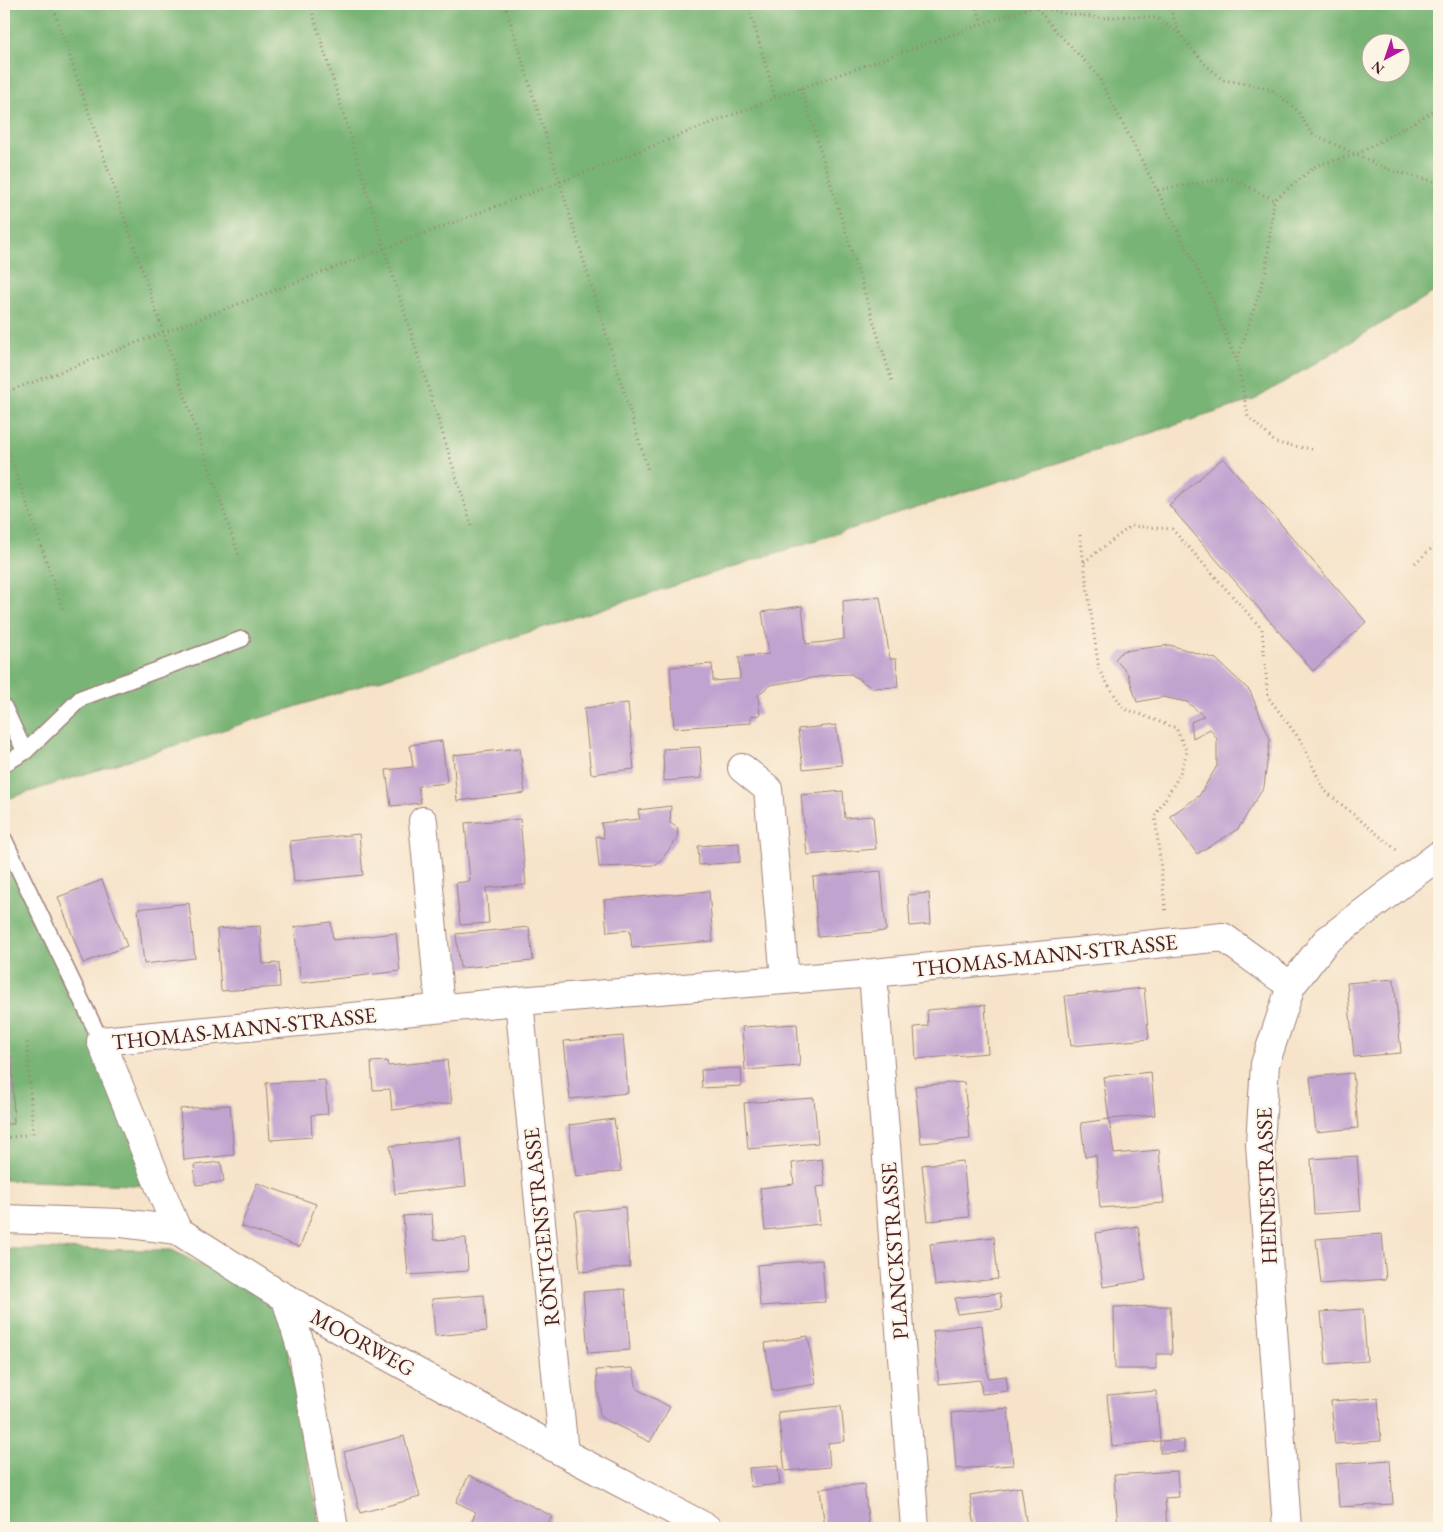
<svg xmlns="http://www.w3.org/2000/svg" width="1443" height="1532" font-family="'EB Garamond',serif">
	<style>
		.forest { fill: #78b474; stroke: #616a50; fill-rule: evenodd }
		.building { fill: #c1a3d0 }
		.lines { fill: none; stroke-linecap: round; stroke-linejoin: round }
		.lane-casing { stroke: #a0817a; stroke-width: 18 }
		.street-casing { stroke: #a0817a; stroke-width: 30 }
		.path { stroke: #a0817a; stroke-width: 3; stroke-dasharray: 1 4; stroke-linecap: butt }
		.lane { stroke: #fff; stroke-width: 15 }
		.street { stroke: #fff; stroke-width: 28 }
		.labels { text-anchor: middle; stroke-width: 4; stroke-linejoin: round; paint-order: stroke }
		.street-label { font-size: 22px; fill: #4a1f2b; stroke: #fcf5e5 }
	</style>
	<rect width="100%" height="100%" fill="#fcf5e5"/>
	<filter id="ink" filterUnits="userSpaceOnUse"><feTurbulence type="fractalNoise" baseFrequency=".02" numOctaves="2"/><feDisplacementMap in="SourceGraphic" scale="10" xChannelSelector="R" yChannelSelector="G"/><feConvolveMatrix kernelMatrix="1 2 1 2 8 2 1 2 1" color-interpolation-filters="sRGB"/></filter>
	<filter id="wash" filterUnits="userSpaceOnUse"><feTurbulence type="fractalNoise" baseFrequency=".0096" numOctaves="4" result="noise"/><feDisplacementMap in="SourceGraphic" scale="20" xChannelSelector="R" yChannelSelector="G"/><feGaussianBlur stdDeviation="1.12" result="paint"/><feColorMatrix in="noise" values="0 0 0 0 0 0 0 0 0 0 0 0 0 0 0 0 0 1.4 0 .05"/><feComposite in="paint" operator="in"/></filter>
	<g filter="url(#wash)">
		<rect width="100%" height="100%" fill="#f6e3c9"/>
		<!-- forest -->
		<path class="forest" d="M4 4H1439V289L1254 400 4 800ZM1370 42H1400V72H1370Z
			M4 840 159 1186 4 1180Z
			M4 1249 172 1250 280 1306 320 1528H4Z"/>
		<g id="blocks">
			<!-- building -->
			<path class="building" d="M1223 458 1366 622 1313 671 1169 505Z
				M880 597 890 659H896L898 687 872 688 851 674 830 675 770 685 758 695 760 715 751 716V723L674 728 670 667 712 664 713 681 740 679 739 657 769 654 762 612 802 606 806 644 825 642 844 639 843 601Z
				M1170 645 1216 659 1250 691 1270 739 1264 787 1238 829 1197 854 1170 816 1199 796 1217 766V739L1210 729 1193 738 1191 722 1204 716 1187 702 1163 697 1137 702 1128 674 1115 659 1123 651Z
				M628 703 634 769 591 774 584 708Z
				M836 725 842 765 803 769 798 729Z
				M442 741 447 783 418 786 421 803 391 806 386 770 413 767 410 745Z
				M700 747 702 778 664 781 663 749Z
				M520 748 525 793 457 801 453 755Z
				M843 791 845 818 873 816 876 849 807 855 801 795Z
				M671 806 670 823 678 828 677 839 657 865 599 867 596 836 604 838 601 823 640 819 638 810Z
				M520 819 526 885 486 888 489 923 460 925 456 883 470 881 465 823Z
				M359 834 363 875 294 882 290 841Z
				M739 843 740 862 699 865 698 846Z
				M881 871 886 931 818 937 813 877Z
				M102 880 127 946 83 963 58 897Z
				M709 891 713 941 632 948 630 930 607 932 604 900Z
				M929 893 931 924 910 926 908 895Z
				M189 903 195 958 144 964 138 909Z
				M331 922 333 940 396 933 400 971 301 983 294 927Z
				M260 926 263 964 279 963 280 987 221 991 217 929Z
				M529 927 533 961 460 968 456 934Z
				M1394 979 1401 1053 1354 1057 1347 983Z
				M1144 988 1149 1039 1071 1046 1065 996Z
				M985 1005 988 1053 916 1059 914 1027 928 1026 927 1010Z
				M797 1024 800 1066 745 1070 742 1027Z
				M623 1036 628 1093 570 1099 564 1041Z
				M12 1056 14 1124H4V1057Z
				M447 1060 452 1103 392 1110 390 1089 373 1090 371 1062 387 1061 388 1066Z
				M741 1068 742 1086 702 1088 701 1070Z
				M1151 1072 1155 1115 1109 1119 1103 1077Z
				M1353 1073 1358 1128 1316 1132 1310 1077Z
				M325 1080 328 1114 311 1115 312 1137 270 1140 266 1083Z
				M964 1082 970 1139 921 1143 915 1086Z
				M814 1098 818 1143 748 1149 744 1103Z
				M230 1105 234 1155 184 1160 180 1109Z
				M614 1119 621 1171 576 1177 569 1125Z
				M1109 1119 1114 1154 1159 1150 1164 1203 1100 1208 1096 1155 1085 1157 1081 1123Z
				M461 1138 466 1186 395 1194 390 1146Z
				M1357 1156 1361 1211 1314 1214 1311 1159Z
				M822 1159 825 1186 816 1187 820 1224 765 1230 760 1188 794 1184 792 1163Z
				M963 1161 969 1217 928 1221 922 1165Z
				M221 1162 224 1182 196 1185 194 1165Z
				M257 1183 316 1204 300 1247 241 1226Z
				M625 1207 630 1267 580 1272 575 1212Z
				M432 1214 434 1240 466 1238 468 1271 408 1275 403 1216Z
				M1138 1226 1146 1280 1103 1287 1096 1233Z
				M1382 1234 1386 1279 1321 1284 1316 1239Z
				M994 1237 998 1279 935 1285 930 1244Z
				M822 1260 825 1302 760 1306 757 1265Z
				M625 1289 630 1350 588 1353 583 1292Z
				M1000 1293 1002 1309 957 1314 955 1298Z
				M484 1295 487 1331 435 1336 432 1299Z
				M1170 1306 1172 1354H1156V1369H1115L1114 1307Z
				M1363 1309 1367 1361 1326 1364 1321 1312Z
				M982 1325 988 1378 1006 1376 1008 1391 982 1394 980 1380 939 1384 933 1331Z
				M808 1336 816 1384 772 1391 765 1343Z
				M633 1368 637 1389 670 1407 650 1442 600 1417 596 1370Z
				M1156 1391 1160 1441 1184 1440V1452L1160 1453V1441L1112 1446 1107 1395Z
				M1378 1398 1381 1441 1335 1444 1331 1401Z
				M841 1406 845 1441 828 1443 830 1467 785 1471 778 1412Z
				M1008 1408 1013 1465 956 1469 952 1413Z
				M404 1436 420 1497 360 1513 344 1452Z
				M1390 1460 1393 1504 1339 1507 1336 1464Z
				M778 1466 780 1484 751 1487 749 1468Z
				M1177 1471 1179 1497 1165 1498 1167 1528H1118L1114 1475Z
				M469 1475 552 1516 546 1528H468L476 1512 456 1502Z
				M864 1484 869 1528H825L820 1489Z
				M1021 1487 1027 1528H975L970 1495Z"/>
		</g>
	</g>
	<g filter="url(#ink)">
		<use href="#blocks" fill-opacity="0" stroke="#a0817a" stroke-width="1"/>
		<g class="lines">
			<!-- lane casing -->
			<g class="lane-casing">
				<path id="lane" d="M4 707 25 752
					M4 764 25 752 81 698 242 639
					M4 839 101 1041"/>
			</g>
			<!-- street casing -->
			<g class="street-casing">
				<path id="street" d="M742 768 768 789 785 979
					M423 821 440 1008
					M873 973 915 1528
					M519 1001 564 1453
					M4 1219 122 1223 177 1230 272 1290 360 1341 564 1453 707 1528
					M177 1230 101 1041 519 1001 873 973 1223 937 1291 986
					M286 1299 303 1354 334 1528
					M1287 1528 1260 1144 1265 1064 1291 986 1326 941 1439 855"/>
			</g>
			<!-- path -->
			<path class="path" d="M52 4 239 556
				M310 4 384 247 472 527
				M505 4 648 470
				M748 4 775 97
				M975 4 982 22
				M1168 4 1180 34
				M1034 5 1056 31 1097 74 1157 190 1230 178 1274 200
				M1035 6 1062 13 1101 18 1128 16 1157 18 1180 34 1205 64 1223 80 1250 84 1272 90 1298 111 1311 133 1387 169 1439 183
				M801 88 892 381
				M1157 190 1210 295 1226 336 1237 361
				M4 393 560 182 801 88 1039 4
				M4 437 63 610
				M1312 449 1276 443 1248 416 1237 361 1266 271 1274 200 1317 165 1356 155 1439 108
				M1080 535 1099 670 1123 708 1176 728 1187 752 1179 776 1155 816 1166 914
				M1084 562 1131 526 1172 529 1262 629 1268 697 1301 741 1324 790 1399 852
				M1415 563 1439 542
				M4 1138 33 1134 27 1042
				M4 1175 5 1191"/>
			<!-- lane -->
			<use href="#lane" class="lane"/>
			<!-- street -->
			<use href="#street" class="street"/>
		</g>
	</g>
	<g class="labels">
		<!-- street labels -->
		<g class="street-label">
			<text transform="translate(1045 955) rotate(-6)" y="8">THOMAS-MANN-STRASSE</text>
			<text transform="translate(244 1028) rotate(-6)" y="8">THOMAS-MANN-STRASSE</text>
			<text transform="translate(1266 1186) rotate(-92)" y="8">HEINESTRASSE</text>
			<text transform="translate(541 1227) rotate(-96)" y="8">RÖNTGENSTRASSE</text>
			<text transform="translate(894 1251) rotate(-94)" y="8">PLANCKSTRASSE</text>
			<text transform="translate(363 1342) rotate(29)" y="8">MOORWEG</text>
		</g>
	</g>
	<!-- margin -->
	<rect width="1443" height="1532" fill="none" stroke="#fcf5e5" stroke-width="20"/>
	<!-- north arrow -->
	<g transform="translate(1386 58) rotate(220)"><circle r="24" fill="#fcf5e5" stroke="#b59f9b"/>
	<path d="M0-4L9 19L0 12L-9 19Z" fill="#b5179e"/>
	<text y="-8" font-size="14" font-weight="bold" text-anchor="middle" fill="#4a1f2b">N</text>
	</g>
</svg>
